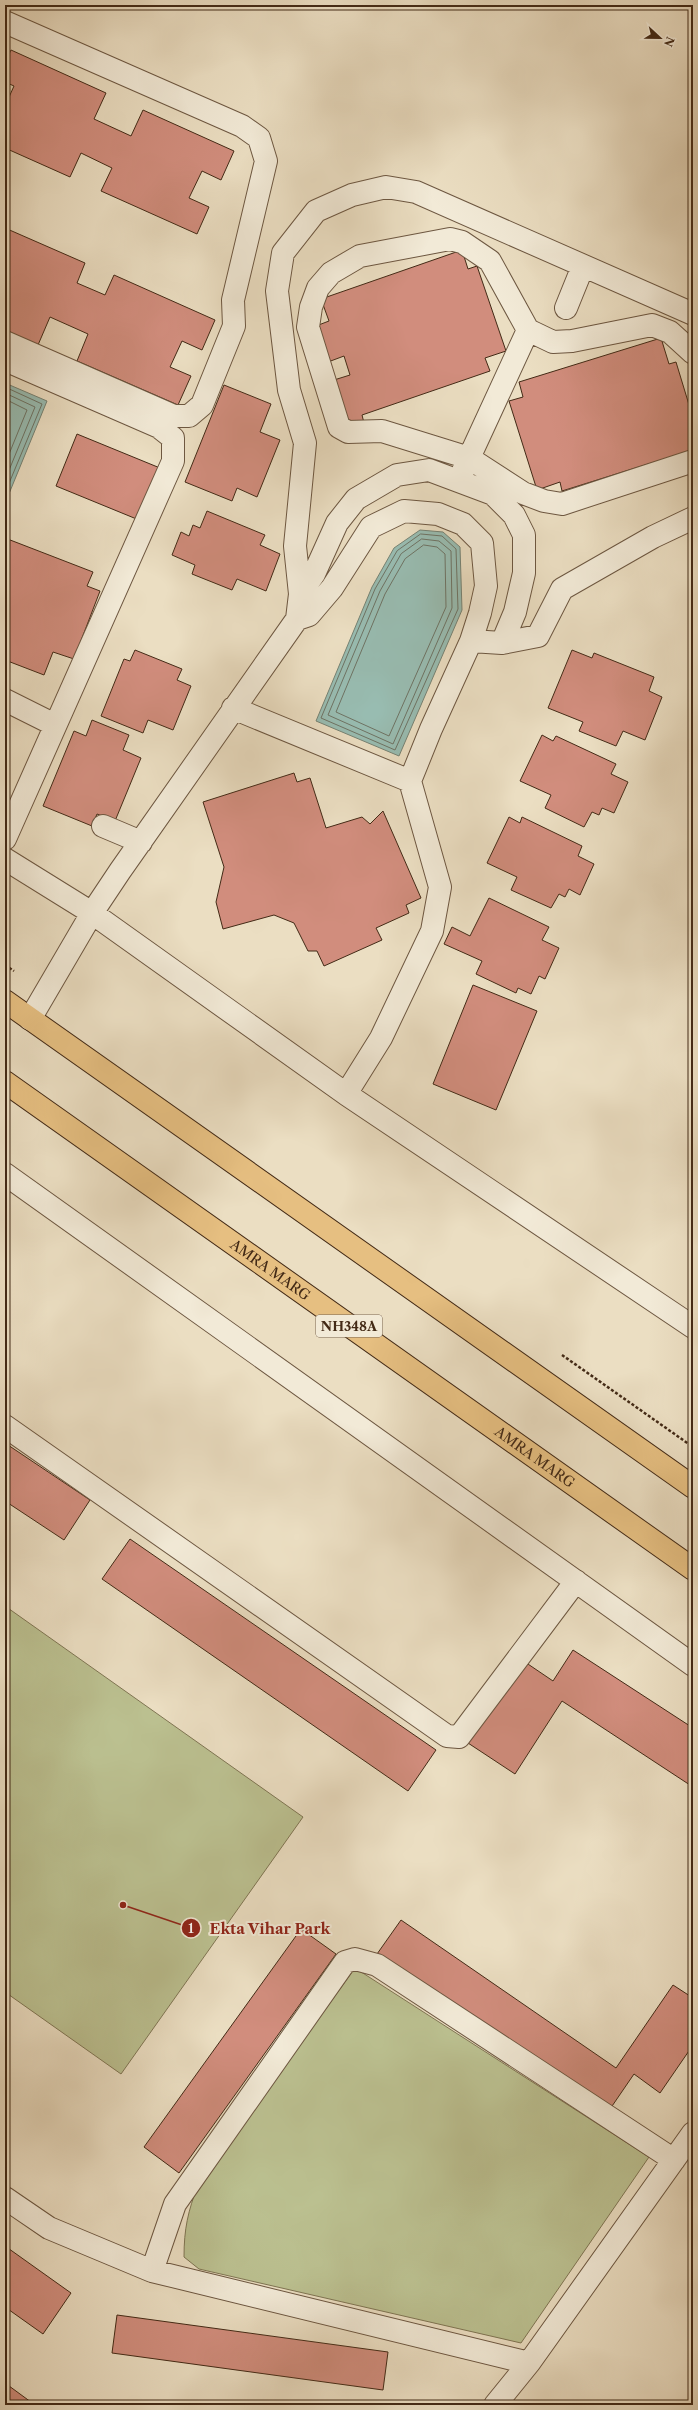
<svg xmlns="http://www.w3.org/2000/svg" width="698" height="2410" font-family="'Libre Caslon Text',serif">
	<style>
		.green { fill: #bbc090; stroke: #7f7553 }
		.water { fill: #98bcb1; stroke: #768273 }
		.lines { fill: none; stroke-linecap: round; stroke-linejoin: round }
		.shore { stroke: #6e7364; stroke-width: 1 }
		.building { fill: #d18d7d; stroke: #432a16 }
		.minor-casing { stroke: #6d5741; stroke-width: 24 }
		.highway-casing { stroke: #432a16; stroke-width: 24 }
		.path { stroke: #432a16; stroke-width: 2.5; stroke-dasharray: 3 2; stroke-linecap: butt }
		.minor { stroke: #f2ead7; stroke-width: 22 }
		.highway { stroke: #e6bf81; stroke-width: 22 }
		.labels { text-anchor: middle; stroke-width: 4; stroke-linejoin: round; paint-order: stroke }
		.shield { fill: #f2ead7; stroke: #786450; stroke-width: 1 }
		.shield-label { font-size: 13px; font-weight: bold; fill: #432a16 }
		.street-label { font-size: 14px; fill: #432a16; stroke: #f2ead7 }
		.leader { fill: none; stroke: #8f2418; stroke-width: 1.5 }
		.callout-dot { fill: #8f2418; stroke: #f2ead7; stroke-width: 1.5 }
		.mark-label { font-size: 12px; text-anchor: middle; font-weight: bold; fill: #fff }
		.callout-label { font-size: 15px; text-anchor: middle; font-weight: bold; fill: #8f2418; stroke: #f2ead7; stroke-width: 4; stroke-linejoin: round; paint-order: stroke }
	</style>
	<rect width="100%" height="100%" fill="#ebdec2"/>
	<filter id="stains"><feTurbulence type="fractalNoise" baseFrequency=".005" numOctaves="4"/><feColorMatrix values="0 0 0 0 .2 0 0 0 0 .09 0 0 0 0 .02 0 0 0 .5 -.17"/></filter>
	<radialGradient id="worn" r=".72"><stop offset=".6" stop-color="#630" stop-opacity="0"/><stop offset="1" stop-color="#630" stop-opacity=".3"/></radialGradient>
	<!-- green -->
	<path class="green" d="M5 1606 303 1817 121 2074 5 1992Z
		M355 1968 649 2157 521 2343 199 2269 184 2257C184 2229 188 2211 198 2185Z"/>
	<!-- water -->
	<path class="water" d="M5 383 47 401 6 501 5 500Z
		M420 530 443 532 460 547 462 610 399 756 316 721 372 587 394 548Z"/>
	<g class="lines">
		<!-- shore -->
		<path class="shore" d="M5 387 42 404 5 493
			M5 393 35 407 5 480
			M5 399 27 410 5 464
			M421 534 442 536 456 549 458 609 395 750 321 718 375 589 397 551Z
			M422 539 439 541 451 551 452 608 393 744 328 715 380 591 401 554Z
			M424 545 437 547 445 554 446 607 389 736 336 712 385 594 405 559Z"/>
	</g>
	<!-- building -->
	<path class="building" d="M11 50 106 93 94 119 131 136 143 110 234 151 221 180 202 171 189 198 209 207 197 234 101 191 112 168 81 153 70 177 5 148V106L14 86 5 82V62Z
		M5 228 85 263 77 283 105 295 114 275 215 320 202 350 182 341 170 367 191 376 178 405 77 361 88 334 50 317 38 345 5 330Z
		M462 250 468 269 477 266 506 351 485 358 490 371 362 415 364 423 350 428 334 380 350 375 344 356 328 362 316 326 329 321 321 299Z
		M661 338 669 364 676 362 693 418V450L562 491 560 482 537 490 509 401 523 397 519 382Z
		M224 385 271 404 260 432 280 440 257 497 237 488 232 501 185 482Z
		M77 434 160 468 139 520 56 486Z
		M207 511 265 535 260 545 280 554 266 591 237 579 232 590 192 574 195 565 172 555 181 532 189 536 193 525 200 528Z
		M5 538 93 572 87 586 100 591 74 659 53 652 44 675 5 660Z
		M135 650 182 669 177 680 191 686 173 730 148 720 143 733 101 716 124 659 130 661Z
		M572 650 592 658 594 653 654 677 649 691 662 697 645 740 623 731 616 746 579 731 583 722 548 708Z
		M92 720 129 735 123 750 141 758 115 821 97 814 92 826 43 806 74 731 86 736Z
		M542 735 553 741 556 736 616 764 611 774 628 782 614 813 602 808 599 815 592 812 584 827 545 808 551 795 520 781Z
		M294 773 297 782 310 778 326 828 362 817 370 824 383 811 421 898 406 905 409 913 376 928 382 940 324 966 317 951H308L294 923 274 915 223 929 216 902 224 867 203 802Z
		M509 817 520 823 522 817 582 846 578 856 594 864 580 895 569 889 565 897 559 894 551 908 511 890 517 877 487 863Z
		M489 898 549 927 542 940 559 948 545 979 539 976 531 994 518 988 516 993 476 974 482 961 444 944 452 927 470 936Z
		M473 985 537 1011 496 1110 433 1084Z
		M5 1443 90 1500 64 1540 5 1501Z
		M130 1539 436 1750 408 1791 102 1579Z
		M573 1650 693 1728V1787L562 1701 515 1774 468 1743 522 1660 553 1681Z
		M401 1920 616 2068 673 1985 693 1998V2045L660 2093 634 2074 608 2112 377 1954Z
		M301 1929 336 1954 179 2173 144 2147Z
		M5 2246 71 2293 43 2334 5 2307Z
		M117 2315 388 2352 383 2390 112 2353Z
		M5 2383 35 2405H5Z"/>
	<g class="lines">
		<!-- minor casing -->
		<g class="minor-casing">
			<path id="minor" d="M5 22 242 126 259 138 266 161 233 300 234 326 202 405 189 416H174L5 342
				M566 308 583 266
				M693 353 670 332 652 325 572 341 553 342 528 330 490 261 462 242 450 239 360 256 331 273 318 288 311 307 308 327 339 427 348 432 382 431 469 458 523 493 544 501 562 504 693 461
				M5 360 159 427 173 438V461L5 839
				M463 471 528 330
				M300 594 314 574 337 523 356 499 397 475 429 470 493 494 514 515 524 535V573L515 612 502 643
				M297 619 309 615 332 588 371 527 404 511 438 514 463 524 482 543 486 586 480 613 471 641 431 729 410 781 440 887 432 931 381 1038 346 1094
				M471 641 502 643 538 636 562 589 653 537 693 518
				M5 700 55 725
				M233 708 410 781
				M103 826 141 842
				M5 859 92 913 346 1094 693 1327
				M30 1019 92 913 120 871 297 619 300 594 295 546 305 443 289 390 277 291 283 253 316 211 352 195 386 187 416 192 693 314
				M5 1174 693 1665
				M5 1426 447 1736 459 1737 576 1581
				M5 2198 49 2228 152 2271 529 2363
				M152 2271 175 2204 345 1962 355 1959 377 1965 674 2160
				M495 2405 529 2363 693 2133"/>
		</g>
		<!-- highway casing -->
		<g class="highway-casing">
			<g id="highway">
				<path d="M5 1001 693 1487"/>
				<path id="s1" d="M5 1082 693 1569"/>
			</g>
		</g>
		<!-- path -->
		<path class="path" d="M5 965 14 971
			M562 1355 693 1447"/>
		<!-- minor -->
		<use href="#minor" class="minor"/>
		<!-- highway -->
		<use href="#highway" class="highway"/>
	</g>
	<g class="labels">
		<!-- shield labels -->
		<rect class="shield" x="316" y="1315" width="66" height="22" rx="3"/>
		<g class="shield-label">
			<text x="349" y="1331">NH348A</text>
		</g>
		<!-- street labels -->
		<g class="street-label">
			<text dy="5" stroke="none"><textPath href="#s1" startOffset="325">AMRA MARG</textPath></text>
			<text dy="5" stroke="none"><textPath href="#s1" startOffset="649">AMRA MARG</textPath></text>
		</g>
	</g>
	<!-- callouts -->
	<path class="leader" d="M123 1905L191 1928"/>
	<g class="callout-dot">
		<circle cx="123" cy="1905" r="4"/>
		<circle cx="191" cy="1928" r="10"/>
	</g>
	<g class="mark-label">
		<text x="191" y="1933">1</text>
	</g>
	<g class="callout-label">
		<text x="270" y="1934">Ekta Vihar Park</text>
	</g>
	<!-- margin -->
	<rect width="698" height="2410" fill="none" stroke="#ebdec2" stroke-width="20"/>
	<rect x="6" y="6" width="686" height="2398" fill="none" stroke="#432a16" stroke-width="2"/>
	<rect x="10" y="10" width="678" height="2390" fill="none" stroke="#432a16"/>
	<!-- north arrow -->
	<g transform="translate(660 38) rotate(112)" stroke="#f2ead7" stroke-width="3" paint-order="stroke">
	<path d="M0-3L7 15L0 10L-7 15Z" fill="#432a16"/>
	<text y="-6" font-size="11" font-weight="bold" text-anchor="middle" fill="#432a16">N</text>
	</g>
	<rect width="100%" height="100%" filter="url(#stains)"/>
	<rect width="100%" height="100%" fill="url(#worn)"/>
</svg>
